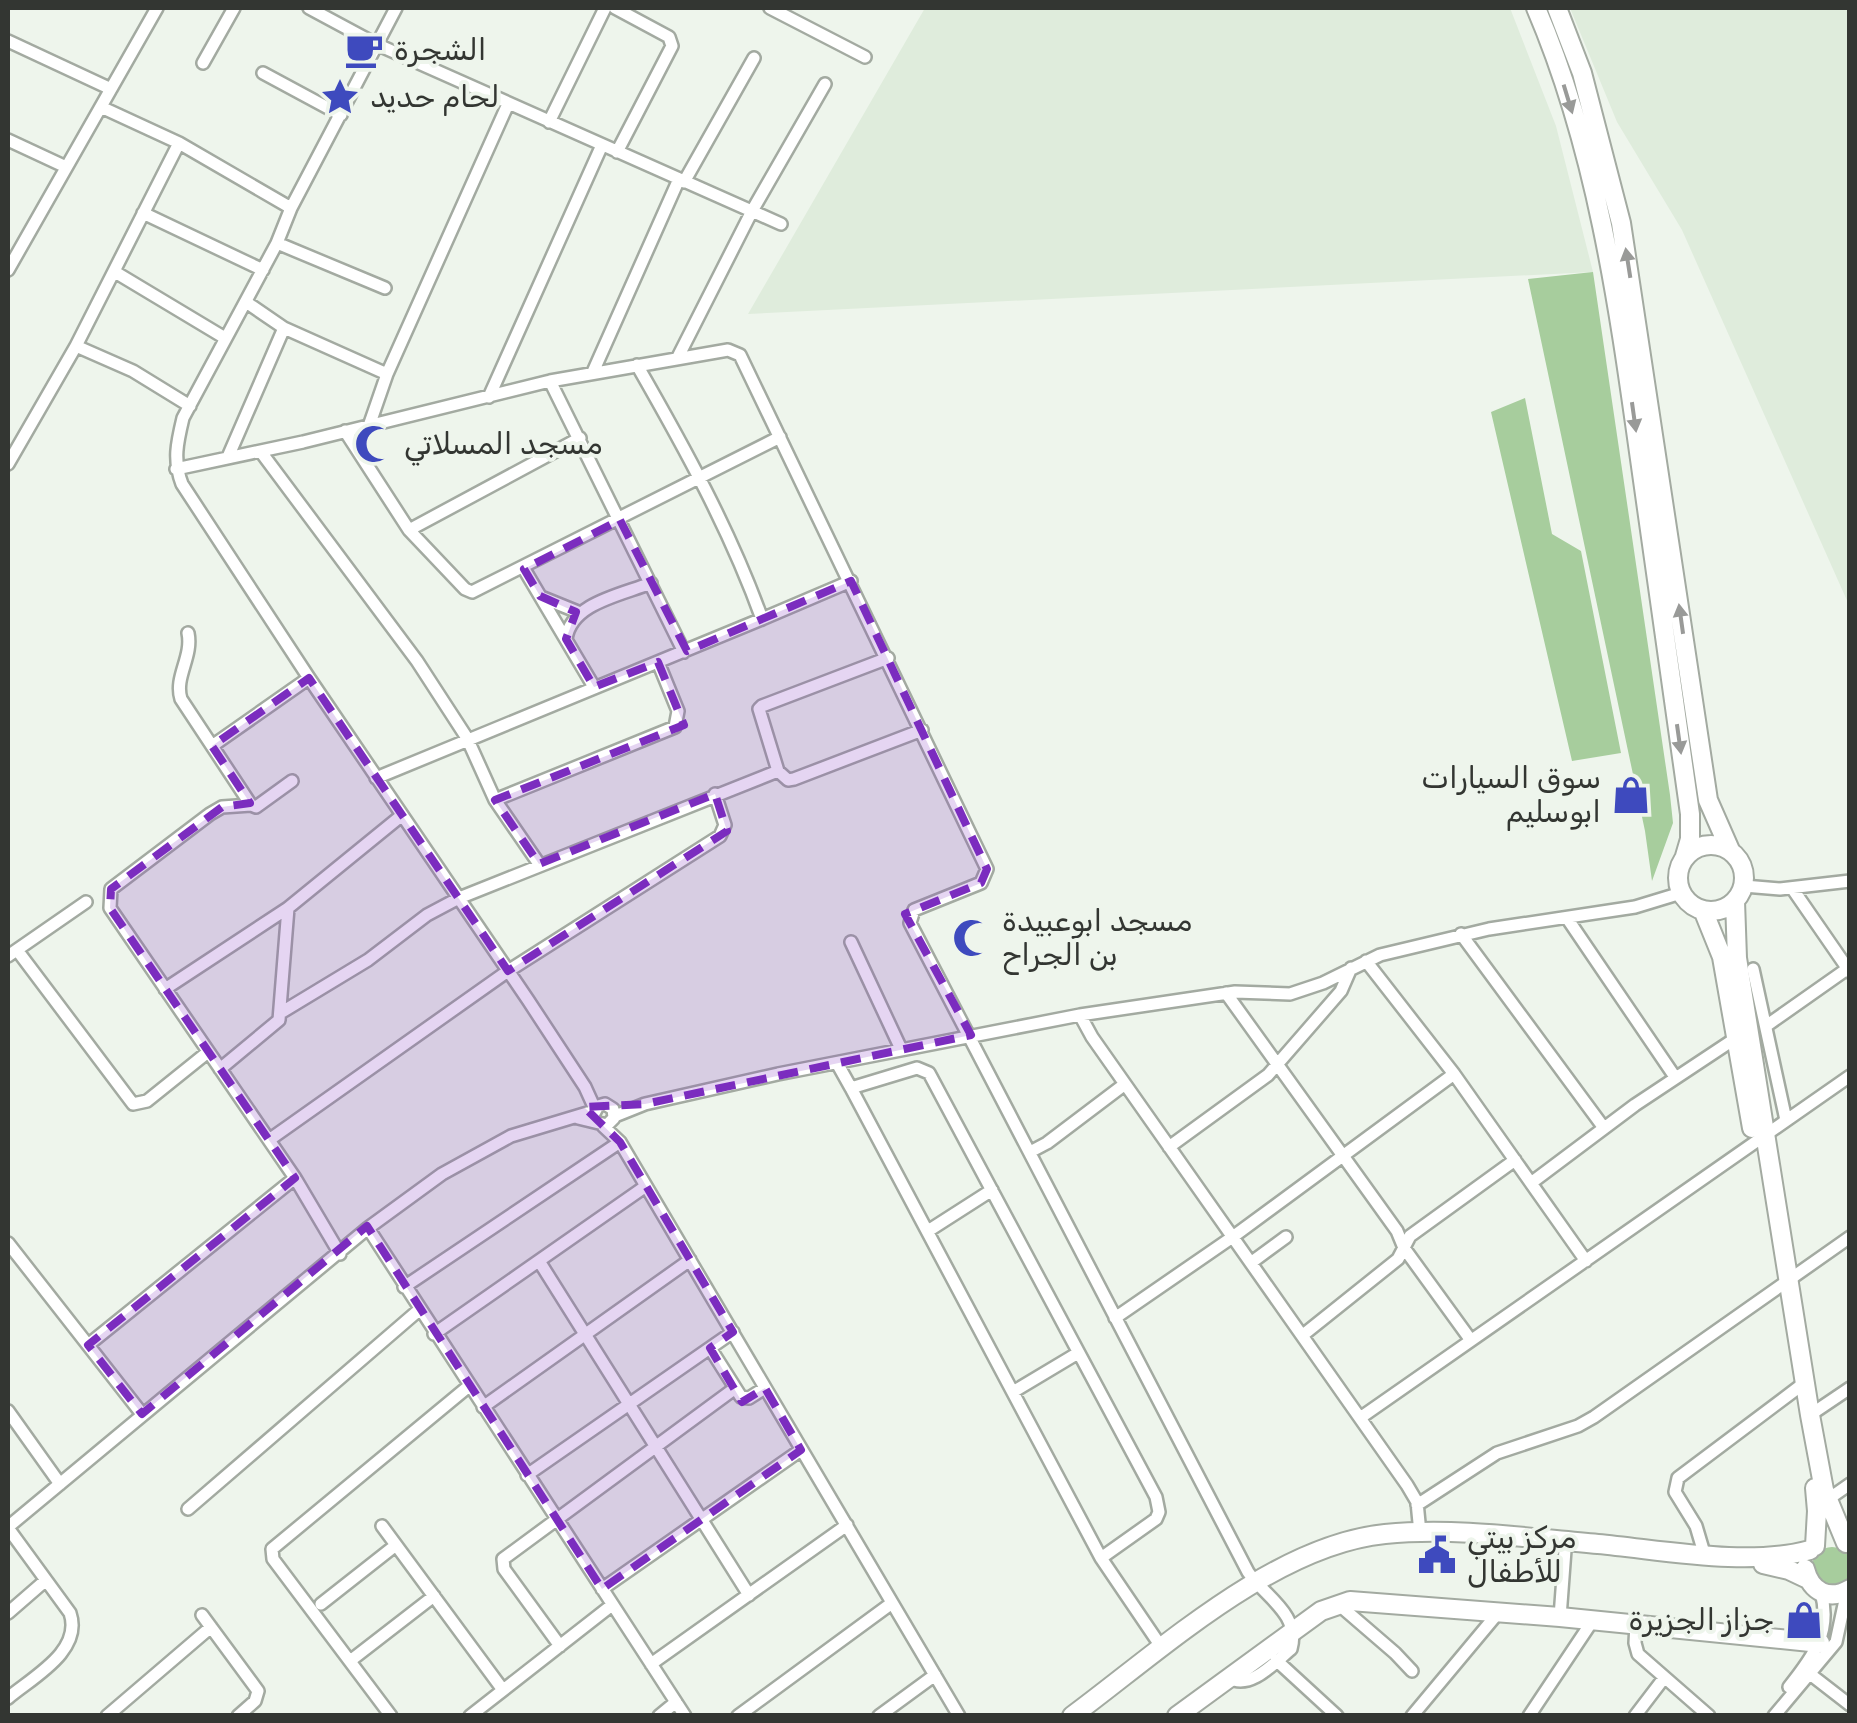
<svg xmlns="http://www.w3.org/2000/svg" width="1857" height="1723" font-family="Rubik,'Noto Naskh Arabic',sans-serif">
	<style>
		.built { fill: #dfecdc }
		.green { fill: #a7cd9d }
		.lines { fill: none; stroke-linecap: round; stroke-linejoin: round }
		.street-casing { stroke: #a3aaa1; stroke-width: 16 }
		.secondary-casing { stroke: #a3aaa1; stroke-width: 22 }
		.street { stroke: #fff; stroke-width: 11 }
		.secondary { stroke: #fff; stroke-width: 18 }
		.oneway { fill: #999a98 }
		.marked { fill: #7b2cbf; fill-opacity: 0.2; stroke: #7b2cbf; stroke-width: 8; stroke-dasharray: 20 12; stroke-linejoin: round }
		.labels { text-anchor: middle; stroke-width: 8; stroke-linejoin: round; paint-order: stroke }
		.poi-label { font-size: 30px; fill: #333632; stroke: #eef5ec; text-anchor: start }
	</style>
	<rect width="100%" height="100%" fill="#eef5ec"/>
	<!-- built -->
	<path class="built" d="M925 8H1510L1556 126 1593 272 748 314Z
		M1570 8H1849V605L1682 230 1617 122Z"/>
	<!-- green -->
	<path class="green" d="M1593 272 1670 795 1673 823 1652 881 1645 831 1528 279Z
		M1525 398 1552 534 1581 551 1621 753 1572 761 1491 412Z
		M1812 1567a20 20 0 1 1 40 0a20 20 0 1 1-40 0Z"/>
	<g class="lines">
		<!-- street casing -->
		<g class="street-casing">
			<path id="street" d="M309 8 376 44 781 224
				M396 8 291 208 277 243 183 418C177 443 173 460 182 484L309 678 528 1000 585 1087 595 1109
				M615 8 669 37 672 46 617 152
				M770 8 865 57
				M8 41 111 89
				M203 63 234 8
				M263 73 341 115
				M101 107 179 143 291 208
				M549 122 605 8
				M8 140 66 167
				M684 182 754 58
				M143 213 263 270
				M277 243 385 288
				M8 270 157 8
				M115 272 225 338
				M246 302 284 328 387 374
				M76 346 133 371 190 406
				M678 357 752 211 825 84
				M593 372 679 179
				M550 381 684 652
				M489 397 602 145
				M369 426 387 374 508 104
				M345 431 409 530 465 589 472 592 780 437
				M261 452 417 661 467 738 495 800 539 864
				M228 457 284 328
				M8 464 76 346 179 143
				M176 469 303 442 550 381 728 350 740 355 987 869 981 883 914 910 910 923 1248 1572C1264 1596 1301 1614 1291 1649 1274 1663 1251 1690 1229 1678
				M409 530 580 438
				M524 569 594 687
				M541 597 578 612
				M762 619 851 581
				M188 633C193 657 174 677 181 699L251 805 256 807 292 781
				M566 639C571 603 621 595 651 583
				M212 746 309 678
				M778 771 788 780 794 779 922 730
				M376 778 762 619C730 530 684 447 637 365
				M495 800 675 727 678 711 658 662
				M251 805 222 807 210 814 111 889 110 908 295 1178 340 1254
				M1744 886 1780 889 1850 881
				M1792 888 1850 972
				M1567 918 1675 1077
				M1461 934 1604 1128
				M851 942 901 1049
				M17 950 133 1104 147 1101 208 1052
				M8 956 86 902
				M1366 961 1454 1074 1586 1261
				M1753 969 1786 1120
				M165 989 288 908 401 816
				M1226 993 1397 1231 1404 1248 1470 1339
				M282 1012 368 960 427 915 459 898 778 771 759 709 762 706 888 658
				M1080 1015 1092 1037 1407 1485 1417 1502 1420 1533
				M1766 1026 1847 969
				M837 1063 851 1088
				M220 1069 279 1020 288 908
				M615 1116 645 1104 778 1074 1080 1015 1235 992 1290 994 1323 983 1380 955 1489 929 1635 907 1681 893
				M578 1118 607 1125 614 1118 613 1109 605 1104 598 1106 593 1115 595 1121
				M603 1126 620 1142 959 1716
				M269 1140 508 971 720 836 725 825 715 794
				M1169 1147 1268 1075 1341 991 1351 968
				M1030 1152 1047 1143 1125 1084
				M1531 1183 1635 1105 1736 1038
				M368 1228 685 1716
				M928 1231 992 1190
				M8 1243 142 1414
				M539 1261 749 1595
				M1252 1262 1286 1237
				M404 1287 620 1142
				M1115 1318 1234 1236 1454 1074
				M434 1334 646 1186
				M1303 1335 1398 1259 1410 1236 1515 1160
				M88 1345 295 1178
				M710 1348 741 1397 749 1398 765 1388
				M1013 1392 1078 1353
				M483 1407 690 1260
				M8 1411 60 1484
				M1810 1415 1850 1388
				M1360 1418 1850 1076
				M527 1475 733 1332
				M1827 1500 1850 1484
				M1417 1505 1497 1453 1578 1426 1594 1417 1850 1237
				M188 1509 419 1310
				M382 1526 503 1690
				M8 1527 368 1228 442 1174 511 1136 594 1111
				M8 1528 70 1613C83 1651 33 1677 8 1698
				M1704 1553 1696 1526 1675 1492 1678 1478 1799 1387
				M1101 1558 1156 1519 1159 1512 1156 1497 929 1073 917 1068 851 1088 1101 1558 1162 1648
				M602 1589 801 1450
				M1337 1603 1395 1653 1412 1671
				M321 1604 396 1545
				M8 1613 46 1580
				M202 1615 258 1691 255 1701 238 1716
				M1560 1617 1565 1550
				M1636 1624 1635 1643 1638 1654 1709 1716
				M560 1646 504 1569 503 1559 734 1389
				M1276 1660 1337 1716
				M350 1661 434 1596
				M651 1664 847 1525
				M1810 1674 1850 1705
				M1789 1687C1813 1657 1832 1632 1821 1592
				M107 1716 211 1627
				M391 1716 273 1559 272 1549 469 1386
				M470 1716 612 1605
				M659 1716 676 1702
				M738 1716 892 1603
				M879 1716 935 1675
				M1412 1716 1498 1613
				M1529 1716 1593 1620
				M1635 1716 1664 1678
				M1774 1716 1836 1642 1847 1591"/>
		</g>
		<!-- secondary casing -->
		<g class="secondary-casing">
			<path id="secondary" d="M1536 8C1596 148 1618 301 1639 452 1656 573 1673 693 1690 814V839L1685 856
				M1557 8 1582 73 1621 223 1708 800 1730 850
				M1678 878a33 33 0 1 1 66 0a33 33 0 1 1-66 0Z
				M1735 901 1737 958 1810 1415 1824 1490 1846 1543
				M1703 910 1722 957 1752 1128
				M1815 1546 1817 1511 1815 1488
				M1763 1564 1789 1570 1808 1579
				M1805 1569C1811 1592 1829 1601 1850 1589
				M1072 1716C1160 1651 1274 1545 1385 1534 1455 1527 1528 1538 1598 1544 1663 1550 1747 1567 1810 1550
				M1177 1716 1321 1611 1350 1601 1560 1617 1820 1643"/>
		</g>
		<!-- street -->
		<use href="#street" class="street"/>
		<!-- secondary -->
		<use href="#secondary" class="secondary"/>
	</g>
	<!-- one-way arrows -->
	<defs><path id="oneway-solid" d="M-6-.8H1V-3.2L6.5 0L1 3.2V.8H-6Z" transform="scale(2.5)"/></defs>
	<g class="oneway">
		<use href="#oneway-solid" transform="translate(1568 99) rotate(73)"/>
		<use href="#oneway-solid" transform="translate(1628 263) rotate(-99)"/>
		<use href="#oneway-solid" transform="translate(1634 417) rotate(82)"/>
		<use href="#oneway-solid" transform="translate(1681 619) rotate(-98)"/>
		<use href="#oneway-solid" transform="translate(1679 739) rotate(82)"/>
	</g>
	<!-- marked area -->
	<path class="marked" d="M620 520 687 651 851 581 987 869 981 883 905 914 971 1035 645 1104 584 1107 620 1142 733 1332 710 1348 742 1402 765 1388 801 1450 602 1589 367 1226 142 1414 88 1345 295 1178 110 908 111 889 222 807 250 803 212 746 309 678 508 971 727 831 715 794 539 864 495 800 684 725 658 662 594 687 566 639 576 612 540 596 524 569Z"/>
	<!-- icons -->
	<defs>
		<g id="cafe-bare" transform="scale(3)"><path d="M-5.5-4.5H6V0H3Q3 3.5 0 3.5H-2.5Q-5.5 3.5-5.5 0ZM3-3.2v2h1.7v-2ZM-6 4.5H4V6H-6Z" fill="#3e4abe" stroke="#eef5ec" stroke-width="2.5" paint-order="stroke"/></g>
		<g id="sight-bare" transform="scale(3)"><path d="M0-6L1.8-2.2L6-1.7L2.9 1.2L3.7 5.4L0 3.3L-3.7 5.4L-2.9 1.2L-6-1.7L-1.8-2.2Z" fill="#3e4abe" stroke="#eef5ec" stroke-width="2.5" paint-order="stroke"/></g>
		<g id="mosque-bare" transform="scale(3)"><path d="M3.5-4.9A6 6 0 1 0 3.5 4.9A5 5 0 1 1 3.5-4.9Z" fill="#3e4abe" stroke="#eef5ec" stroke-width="2.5" paint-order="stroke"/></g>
		<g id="shop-bare" transform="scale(3)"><path d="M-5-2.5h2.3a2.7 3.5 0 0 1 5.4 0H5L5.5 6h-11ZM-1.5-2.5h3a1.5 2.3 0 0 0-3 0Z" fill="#3e4abe" stroke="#eef5ec" stroke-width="2.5" paint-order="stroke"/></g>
		<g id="civic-bare" transform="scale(3)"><path d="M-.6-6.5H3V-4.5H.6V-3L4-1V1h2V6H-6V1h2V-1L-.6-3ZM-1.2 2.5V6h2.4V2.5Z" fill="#3e4abe" stroke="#eef5ec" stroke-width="2.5" paint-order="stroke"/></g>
	</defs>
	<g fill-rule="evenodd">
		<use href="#cafe-bare" x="364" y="50"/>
		<use href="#sight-bare" x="340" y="97"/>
		<use href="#mosque-bare" x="374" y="444"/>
		<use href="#shop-bare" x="1631" y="795"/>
		<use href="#mosque-bare" x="972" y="938"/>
		<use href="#civic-bare" x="1437" y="1555"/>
		<use href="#shop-bare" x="1804" y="1620"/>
	</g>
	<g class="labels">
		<!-- poi labels -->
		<g class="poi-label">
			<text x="394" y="60">الشجرة</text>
			<text x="370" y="107">لحام حديد</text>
			<text x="404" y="454">مسجد المسلاتي</text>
			<text x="1601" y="788" text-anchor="end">سوق السيارات<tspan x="1601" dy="34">ابوسليم</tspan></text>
			<text x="1002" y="931">مسجد ابوعبيدة<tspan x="1002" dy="34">بن الجراح</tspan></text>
			<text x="1467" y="1548">مركز بيتي<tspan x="1467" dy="34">للأطفال</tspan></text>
			<text x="1774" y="1630" text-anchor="end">جزاز الجزيرة</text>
		</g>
	</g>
	<!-- border -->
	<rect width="1857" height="1723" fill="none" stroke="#333632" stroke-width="20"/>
</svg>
